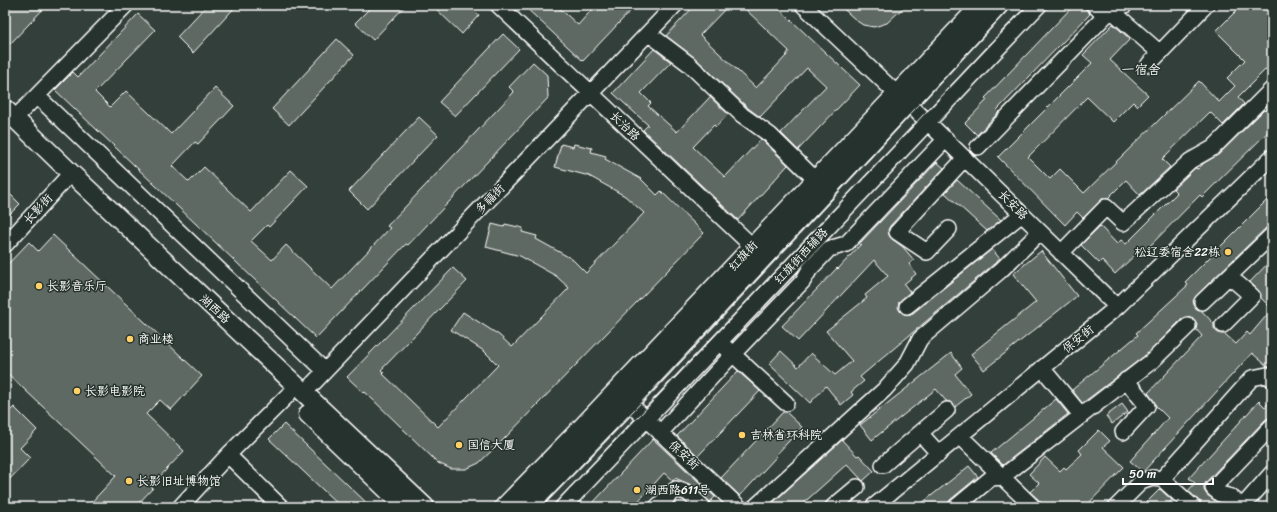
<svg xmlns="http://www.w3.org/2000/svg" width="1277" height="512" font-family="Sriracha,'LXGW WenKai TC',sans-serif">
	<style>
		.building { fill: #5f6964; stroke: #fff }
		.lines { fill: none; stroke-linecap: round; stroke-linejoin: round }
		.minor-casing { stroke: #fff; stroke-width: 18 }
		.major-casing { stroke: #fff; stroke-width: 21 }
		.minor { stroke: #26332d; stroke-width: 15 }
		.major { stroke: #26332d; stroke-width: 18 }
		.tram { stroke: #fff; stroke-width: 1 }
		.poi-dot { fill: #ffd166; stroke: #26332d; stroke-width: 1.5 }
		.labels { text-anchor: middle; stroke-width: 3; stroke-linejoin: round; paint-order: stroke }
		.street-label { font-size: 12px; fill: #fff; stroke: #26332d }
		.poi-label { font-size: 12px; fill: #fff; stroke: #26332d; text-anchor: start }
		.neighbourhood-label { font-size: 13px; fill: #fff; stroke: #26332d }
	</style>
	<rect width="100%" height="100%" fill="#333f3a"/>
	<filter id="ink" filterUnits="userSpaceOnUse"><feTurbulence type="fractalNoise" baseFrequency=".025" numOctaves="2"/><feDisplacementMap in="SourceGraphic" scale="8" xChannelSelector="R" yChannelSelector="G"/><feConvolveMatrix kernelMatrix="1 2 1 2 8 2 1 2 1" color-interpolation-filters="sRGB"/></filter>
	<g filter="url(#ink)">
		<!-- building -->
		<path class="building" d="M5 5H47L10 44 5 40Z
			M207 5H237L193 53 177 37Z
			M373 5H406L373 40 355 23Z
			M432 5H469L479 15 462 34Z
			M523 5H556L578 25 596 5H636L583 61Z
			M695 5H729L700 35 756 88 787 55V54L789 51 741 5H775L860 85 798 150 781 133 826 86 807 68 760 117 748 108 695 58 666 36Z
			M839 5H906L887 23 874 27 863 25 857 21Z
			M1074 5H1085V8L1090 14 997 110 999 112 977 135 965 123 987 100 985 98Z
			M1242 5H1272V63L1238 97 1244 104 1223 125 1210 112 1162 159 1170 167 1140 195 1126 180 1108 198H1103L1083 218 1077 212 1065 225 998 157 1092 63 1083 55 1113 24 1130 39 1110 60 1148 95 1137 106 1133 102 1113 122 1087 97 1028 157 1050 179 1060 169 1084 193 1199 81 1219 102 1235 86 1227 78 1245 60 1216 31Z
			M138 14 155 30 95 92 110 107 126 91 171 134 215 88 234 106 198 144 195 142 172 166 189 182 204 167 251 212 291 170 308 186 269 227 267 225 251 241 272 260 286 245 332 289 390 228 387 226 514 92 509 87 533 62 547 75 548 98 408 245 406 244 316 338 55 90 73 72 78 77Z
			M503 34 519 49 455 116 439 102Z
			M337 39 354 55 289 125 272 109Z
			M654 49 671 62 641 93 651 103 648 106 677 132 710 97 728 114 716 127 714 125 693 147 725 177 761 139 788 165 738 220 643 130 648 125 613 93Z
			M1272 104V128L1202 197 1200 195 1139 257 1136 254 1115 274 1102 260 1099 263 1081 245 1100 226 1117 244 1121 240 1126 244 1177 193 1173 189 1195 168 1198 169 1204 163 1219 154 1264 110 1265 111Z
			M419 117 438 135 367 209 349 191Z
			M561 144 573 147 574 144 592 148 591 152 606 156 605 159 641 179 657 195 661 191 704 233 504 439 479 463 466 469H451L438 463 365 392 364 393 347 377 453 268 467 281 381 370 384 373 383 374 438 427 498 365 484 351 451 330 463 312 499 335 512 347 569 288 556 276 520 256 486 247 492 224 504 227 505 224 523 228 522 232 537 236 536 239 572 259 586 273 644 213 625 196 589 176 555 167Z
			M937 162 944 168 890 226 888 230 889 235 892 239 903 247 914 260 909 264 916 274 904 284 910 292 899 302 898 307 900 311 904 314 909 315 913 313 992 249 1000 259 860 377 864 381 851 392 853 395 841 405 826 386 810 403 769 364 781 351 798 367 811 353 835 375 852 361 826 331 867 298 865 295 888 276 874 260 798 341 782 326 837 268 838 269 861 244 860 243Z
			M957 180 1001 220 987 231 945 193Z
			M5 189 20 204 5 219Z
			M1272 195V222L1196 296 1193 301 1196 308 1202 311 1214 324V328L1217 332 1221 334H1225L1236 344 1247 332 1250 335 1272 309 1261 298V294L1258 290 1250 282 1272 259V343L1268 347 1272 351V368L1267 366 1252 353 1143 472 1130 461 1168 418 1156 406 1154 401 1148 393 1202 336 1196 329 1197 324 1195 320 1190 317H1186L1182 319 1147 354 1084 402 1082 403 1072 390 1138 335 1136 333 1188 285 1185 282Z
			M53 235 202 376 171 410 160 400 146 414 184 451 151 486 153 488 135 507H87L116 476 5 371V267L29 242 38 251Z
			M1041 251 1077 296 984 370 971 354 1036 302 1013 274Z
			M951 353 962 368 955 374 971 394 955 407 950 402 946 401 936 389 872 440 860 425Z
			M738 371 760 391 698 456 677 436Z
			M1056 399 1068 414 1003 465 991 453Z
			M1272 399V416L1265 420 1206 482 1204 486V490L1207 495 1225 507H1202L1199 501 1188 491 1195 483 1189 478 1259 401 1265 407Z
			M1122 404 1128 412 1112 424 1106 416Z
			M14 407 37 430 20 448 30 458 5 484V416Z
			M783 412H786L802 427 776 455 777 456 740 496 721 478Z
			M284 424 371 507H341L269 439Z
			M1099 430 1110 441 1103 447 1124 467 1085 507H1042L1040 501 1030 492 1039 483 1029 474 1045 457 1060 471 1064 467 1066 469 1082 454 1079 450Z
			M653 439 715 497 710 502 694 486 675 478 673 481 664 473 633 507H589Z
			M842 440 857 456 859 455 874 471 863 481 860 478 847 464 799 507H768Z
			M969 466 978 477 950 500 947 505 945 507H917Z
			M1160 489 1172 500 1166 507H1142Z"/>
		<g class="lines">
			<!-- minor casing -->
			<g class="minor-casing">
				<path id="minor" d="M498 5 752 246
					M803 5 897 94
					M1094 5 1105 16
					M1111 10 1160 53
					M648 33 689 64 742 115 770 135 816 180
					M1149 64 1206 5
					M37 96 325 371
					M908 103 1117 307
					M15 118 126 5
					M978 147 1111 10 1125 5
					M949 229 927 252 897 232 965 158
					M5 245 71 173
					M1061 253 1106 207 1123 223 1190 161 1213 148 1272 89
					M1202 302 1272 235
					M907 306 1022 214
					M1223 325 1252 296 1229 276
					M726 348 786 403
					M1042 368 1081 415
					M304 393 675 5
					M629 403 739 507
					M1123 432 1147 406 1126 380
					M660 433 733 354 803 281 810 269 829 249 846 244 946 139
					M920 433 947 410
					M960 436 1033 507
					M228 455 281 507
					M883 465 920 433 939 454
					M1162 479 1193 507
					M1242 506 1231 497 1220 494 1213 488 1272 426
					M180 507 228 455 288 395
					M563 507 1039 5
					M657 507 676 489 688 493 703 507
					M755 507 884 390 907 364 920 339 1000 271 1040 232
					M833 507 857 487
					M873 507 1117 307 1272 157
					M956 507 991 478 1002 477 1152 361 1188 326
					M1116 507 1141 482 1152 478 1162 479 1252 378 1267 375 1272 379
					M1242 507 1272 473"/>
			</g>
			<!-- major casing -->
			<g class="major-casing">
				<path id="major" d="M5 109 71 173 425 507
					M308 414 405 507
					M504 507 582 427 981 5
					M528 507 629 403 999 5"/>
			</g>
			<!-- minor -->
			<use href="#minor" class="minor"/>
			<!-- major -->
			<use href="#major" class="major"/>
			<!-- tram -->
			<path class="tram" d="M541 507 635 409 1012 5
				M551 507 641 414 1027 5"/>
		</g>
	</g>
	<!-- markers -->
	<g class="poi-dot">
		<circle cx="1228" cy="252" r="4"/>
		<circle cx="39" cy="286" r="4"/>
		<circle cx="130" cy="339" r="4"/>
		<circle cx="77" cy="391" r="4"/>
		<circle cx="742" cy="435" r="4"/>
		<circle cx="459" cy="445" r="4"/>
		<circle cx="129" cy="481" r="4"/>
		<circle cx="637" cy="490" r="4"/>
	</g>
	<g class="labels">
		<!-- street labels -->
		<g class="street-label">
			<text transform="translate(625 126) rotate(44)" y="4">长治路</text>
			<text transform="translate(490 199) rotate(-46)" y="4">多福街</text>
			<text transform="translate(1013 205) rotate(45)" y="4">长安路</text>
			<text transform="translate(38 209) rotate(-47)" y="4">长影街</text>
			<text transform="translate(743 256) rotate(-47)" y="4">红旗街</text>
			<text transform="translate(801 256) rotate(-47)" y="4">红旗街西辅路</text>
			<text transform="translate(215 309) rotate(43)" y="4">湖西路</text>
			<text transform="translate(1078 339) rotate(-39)" y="4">保安街</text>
			<text transform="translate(684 455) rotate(43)" y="4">保安街</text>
		</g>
		<!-- poi labels -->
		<g class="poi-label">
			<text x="1220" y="256" text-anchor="end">松辽委宿舍22栋</text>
			<text x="47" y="290">长影音乐厅</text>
			<text x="138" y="343">商业楼</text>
			<text x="85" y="395">长影电影院</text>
			<text x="750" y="439">吉林省环科院</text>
			<text x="467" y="449">国信大厦</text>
			<text x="137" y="485">长影旧址博物馆</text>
			<text x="645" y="494">湖西路611号</text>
		</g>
		<!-- neighbourhood labels -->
		<g class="neighbourhood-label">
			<text x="1141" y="74">一宿舍</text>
		</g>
	</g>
	<!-- margin -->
	<rect width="1277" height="512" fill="none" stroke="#26332d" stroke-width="20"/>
	<rect x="10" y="10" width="1257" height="492" fill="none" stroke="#fff" stroke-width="1.5" filter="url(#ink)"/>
	<!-- scale -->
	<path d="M1123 478v6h90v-6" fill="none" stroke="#ffffff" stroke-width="2"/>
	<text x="1129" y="478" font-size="12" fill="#ffffff" stroke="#26332d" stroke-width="3" paint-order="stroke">50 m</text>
</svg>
